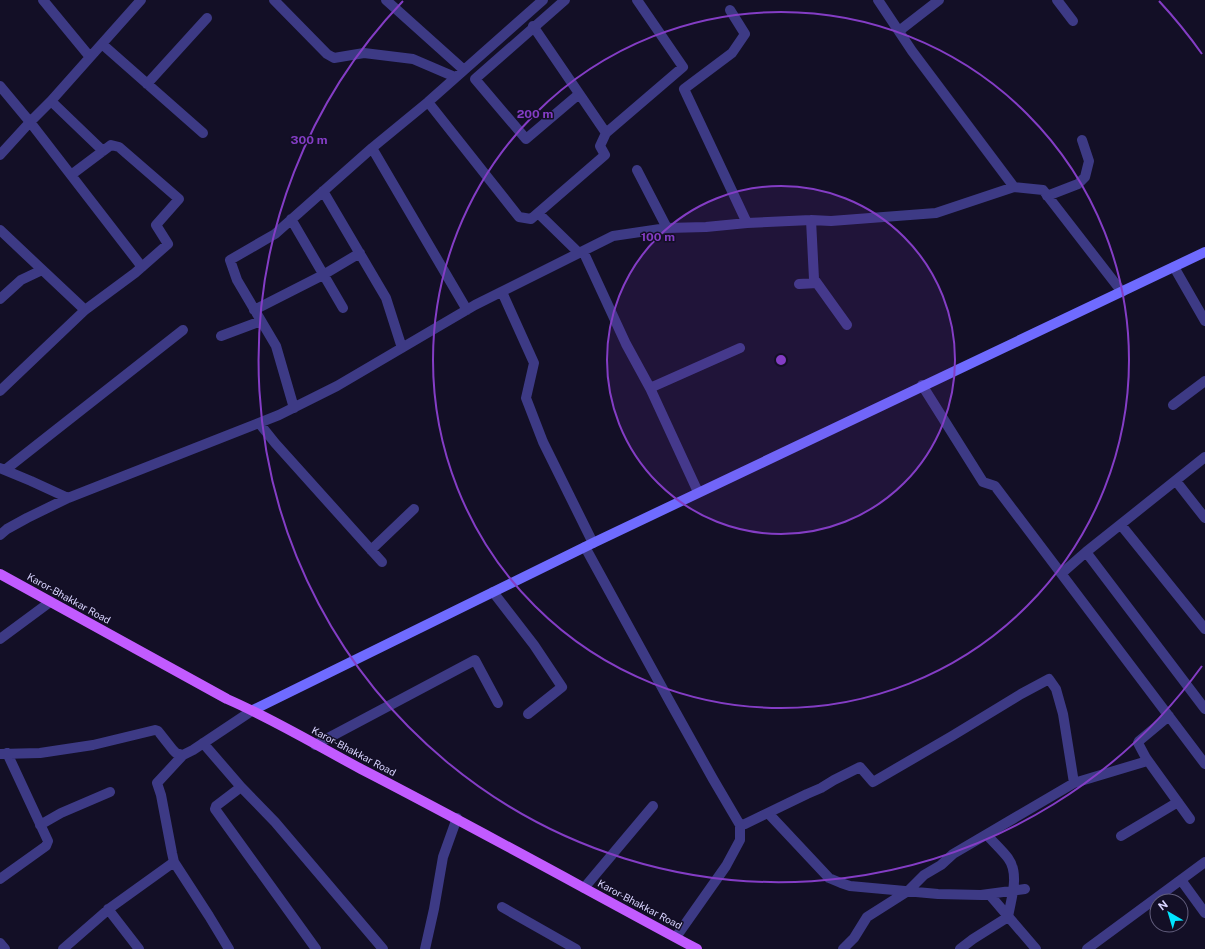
<svg xmlns="http://www.w3.org/2000/svg" width="1205" height="949" font-family="'Public Sans',sans-serif">
	<style>
		.lines { fill: none; stroke-linecap: round; stroke-linejoin: round }
		.minor { stroke: #3d3a85; stroke-width: 10 }
		.secondary { stroke: #6f6bff; stroke-width: 10 }
		.primary { stroke: #c25bff; stroke-width: 10 }
		.ring { fill: none; stroke: #843dc5; stroke-width: 2 }
		.labels { text-anchor: middle; stroke-width: 3; stroke-linejoin: round; paint-order: stroke }
		.street-label { font-size: 10px; fill: #d9d4ff; stroke: #130f26 }
		.centre { fill: #843dc5; stroke: #130f26; stroke-width: 2 }
		.ring-label { font-size: 12px; text-anchor: middle; font-weight: bold; fill: #843dc5; stroke: #130f26; stroke-width: 3; stroke-linejoin: round; paint-order: stroke }
	</style>
	<rect width="100%" height="100%" fill="#130f26"/>
	<g class="lines">
		<!-- minor -->
		<path class="minor" d="M43 0 90 57
			M274 0 327 54 334 58 364 53 413 59 455 77
			M386 0 464 70
			M565 0 475 79 526 139 579 94
			M878 0 912 51 1014 187
			M1057 0 1073 21
			M730 10 745 34 732 53 684 89 747 223
			M533 26 606 133
			M899 31 939 0
			M102 44 203 133
			M147 84 207 18
			M0 86 30 122 142 267
			M51 101 103 151
			M428 102 519 217 531 219 605 155 600 146 606 133 683 67 637 0
			M372 148 467 310
			M0 155 30 122 51 101 141 0
			M637 170 667 228
			M323 191 386 298 402 348
			M1047 196 1078 184 1085 177 1089 161 1082 140
			M538 213 579 253
			M291 219 343 308
			M811 220 814 279 847 325
			M0 230 85 310
			M583 251 626 344 650 388 698 492
			M1174 267 1205 321
			M799 284 817 283
			M502 292 534 363 526 398 543 442 593 543
			M0 299 21 280 42 270
			M254 310 323 275 360 253
			M221 336 261 321
			M922 385 983 482 995 486 1205 764
			M650 388 740 348
			M0 391 85 310 135 273 168 244 156 225 179 199 119 147 111 145 71 175
			M1173 405 1205 381
			M294 408 276 346 237 280 230 260 275 234 372 148 428 102 543 0
			M259 423 275 443 382 562
			M0 468 31 481 68 498
			M5 470 183 330
			M1176 481 1205 518
			M1121 525 1205 629
			M0 535 7 529 27 518 68 498 279 415 337 386 475 305 613 236 667 228 706 227 747 223 811 220 831 221 936 213 1014 187 1043 190 1122 292
			M585 547 670 702 713 779 740 825V840L726 866 676 937
			M371 550 414 509
			M1086 552 1205 709
			M1062 573 1086 552 1205 457
			M493 592 534 645 562 687 528 714
			M0 639 50 602
			M203 743 241 787 216 806 215 809 316 949
			M315 745 475 660 498 703
			M0 754 40 753 93 745 155 730 158 731 173 750 176 753 183 755 193 750 253 710
			M183 755 157 783 161 795 172 853 174 862 209 916 229 949
			M1146 758 1190 819
			M241 787 275 822 383 949
			M768 813 829 878 841 883 850 886 938 894 981 895 1025 889
			M40 825 61 813 110 792
			M740 825 745 824 807 794 821 788 834 780 860 767 873 782 952 736 1021 694 1049 679 1056 689 1063 714 1074 783
			M1121 836 1178 802
			M0 879 46 846 48 841 7 753
			M1181 880 1205 913
			M584 888 653 806
			M989 894 1036 949
			M502 907 576 949
			M108 909 139 949
			M0 943 5 949
			M63 949 110 908 174 862
			M425 949 434 909 443 857 457 818
			M843 949 854 938 867 917 908 891 924 875 941 865 953 854 1074 783 1144 762 1146 758 1138 743 1139 741 1169 716
			M960 949 973 939 1008 917C1011 899 1020 874 1008 858 1002 850 994 843 987 835
			M1087 949 1205 862"/>
		<!-- secondary -->
		<path class="secondary" d="M253 710 593 543 1205 252"/>
		<!-- primary -->
		<path class="primary" d="M0 574 227 699C273 719 316 745 361 769 474 827 585 889 697 949"/>
	</g>
	<!-- distance rings -->
	<circle cx="781" cy="360" r="174" fill="#843dc5" fill-opacity=".12"/>
	<g class="ring">
		<circle cx="781" cy="360" r="174"/>
		<circle cx="781" cy="360" r="348"/>
		<path d="M1202 666A521 521 0 1 1 403 1M1159 1A521 521 0 0 1 1202 54"/>
	</g>
	<g class="labels">
		<!-- street labels -->
		<g class="street-label">
			<text transform="translate(69 598) rotate(29)" y="4">Karor-Bhakkar Road</text>
			<text transform="translate(354 751) rotate(28)" y="4">Karor-Bhakkar Road</text>
			<text transform="translate(640 904) rotate(28)" y="4">Karor-Bhakkar Road</text>
		</g>
	</g>
	<circle cx="781" cy="360" r="6" class="centre"/>
	<g class="ring-label">
		<text x="535" y="118">200 m</text>
		<text x="309" y="144">300 m</text>
		<text x="658" y="241">100 m</text>
	</g>
	<!-- north arrow -->
	<g transform="translate(1169 913) rotate(322)"><circle r="19" fill="#130f26" stroke="#625e7d"/>
	<path d="M0-3L7 15L0 10L-7 15Z" fill="#00e5ff"/>
	<text y="-6" font-size="11" font-weight="bold" text-anchor="middle" fill="#d9d4ff">N</text>
	</g>
</svg>
